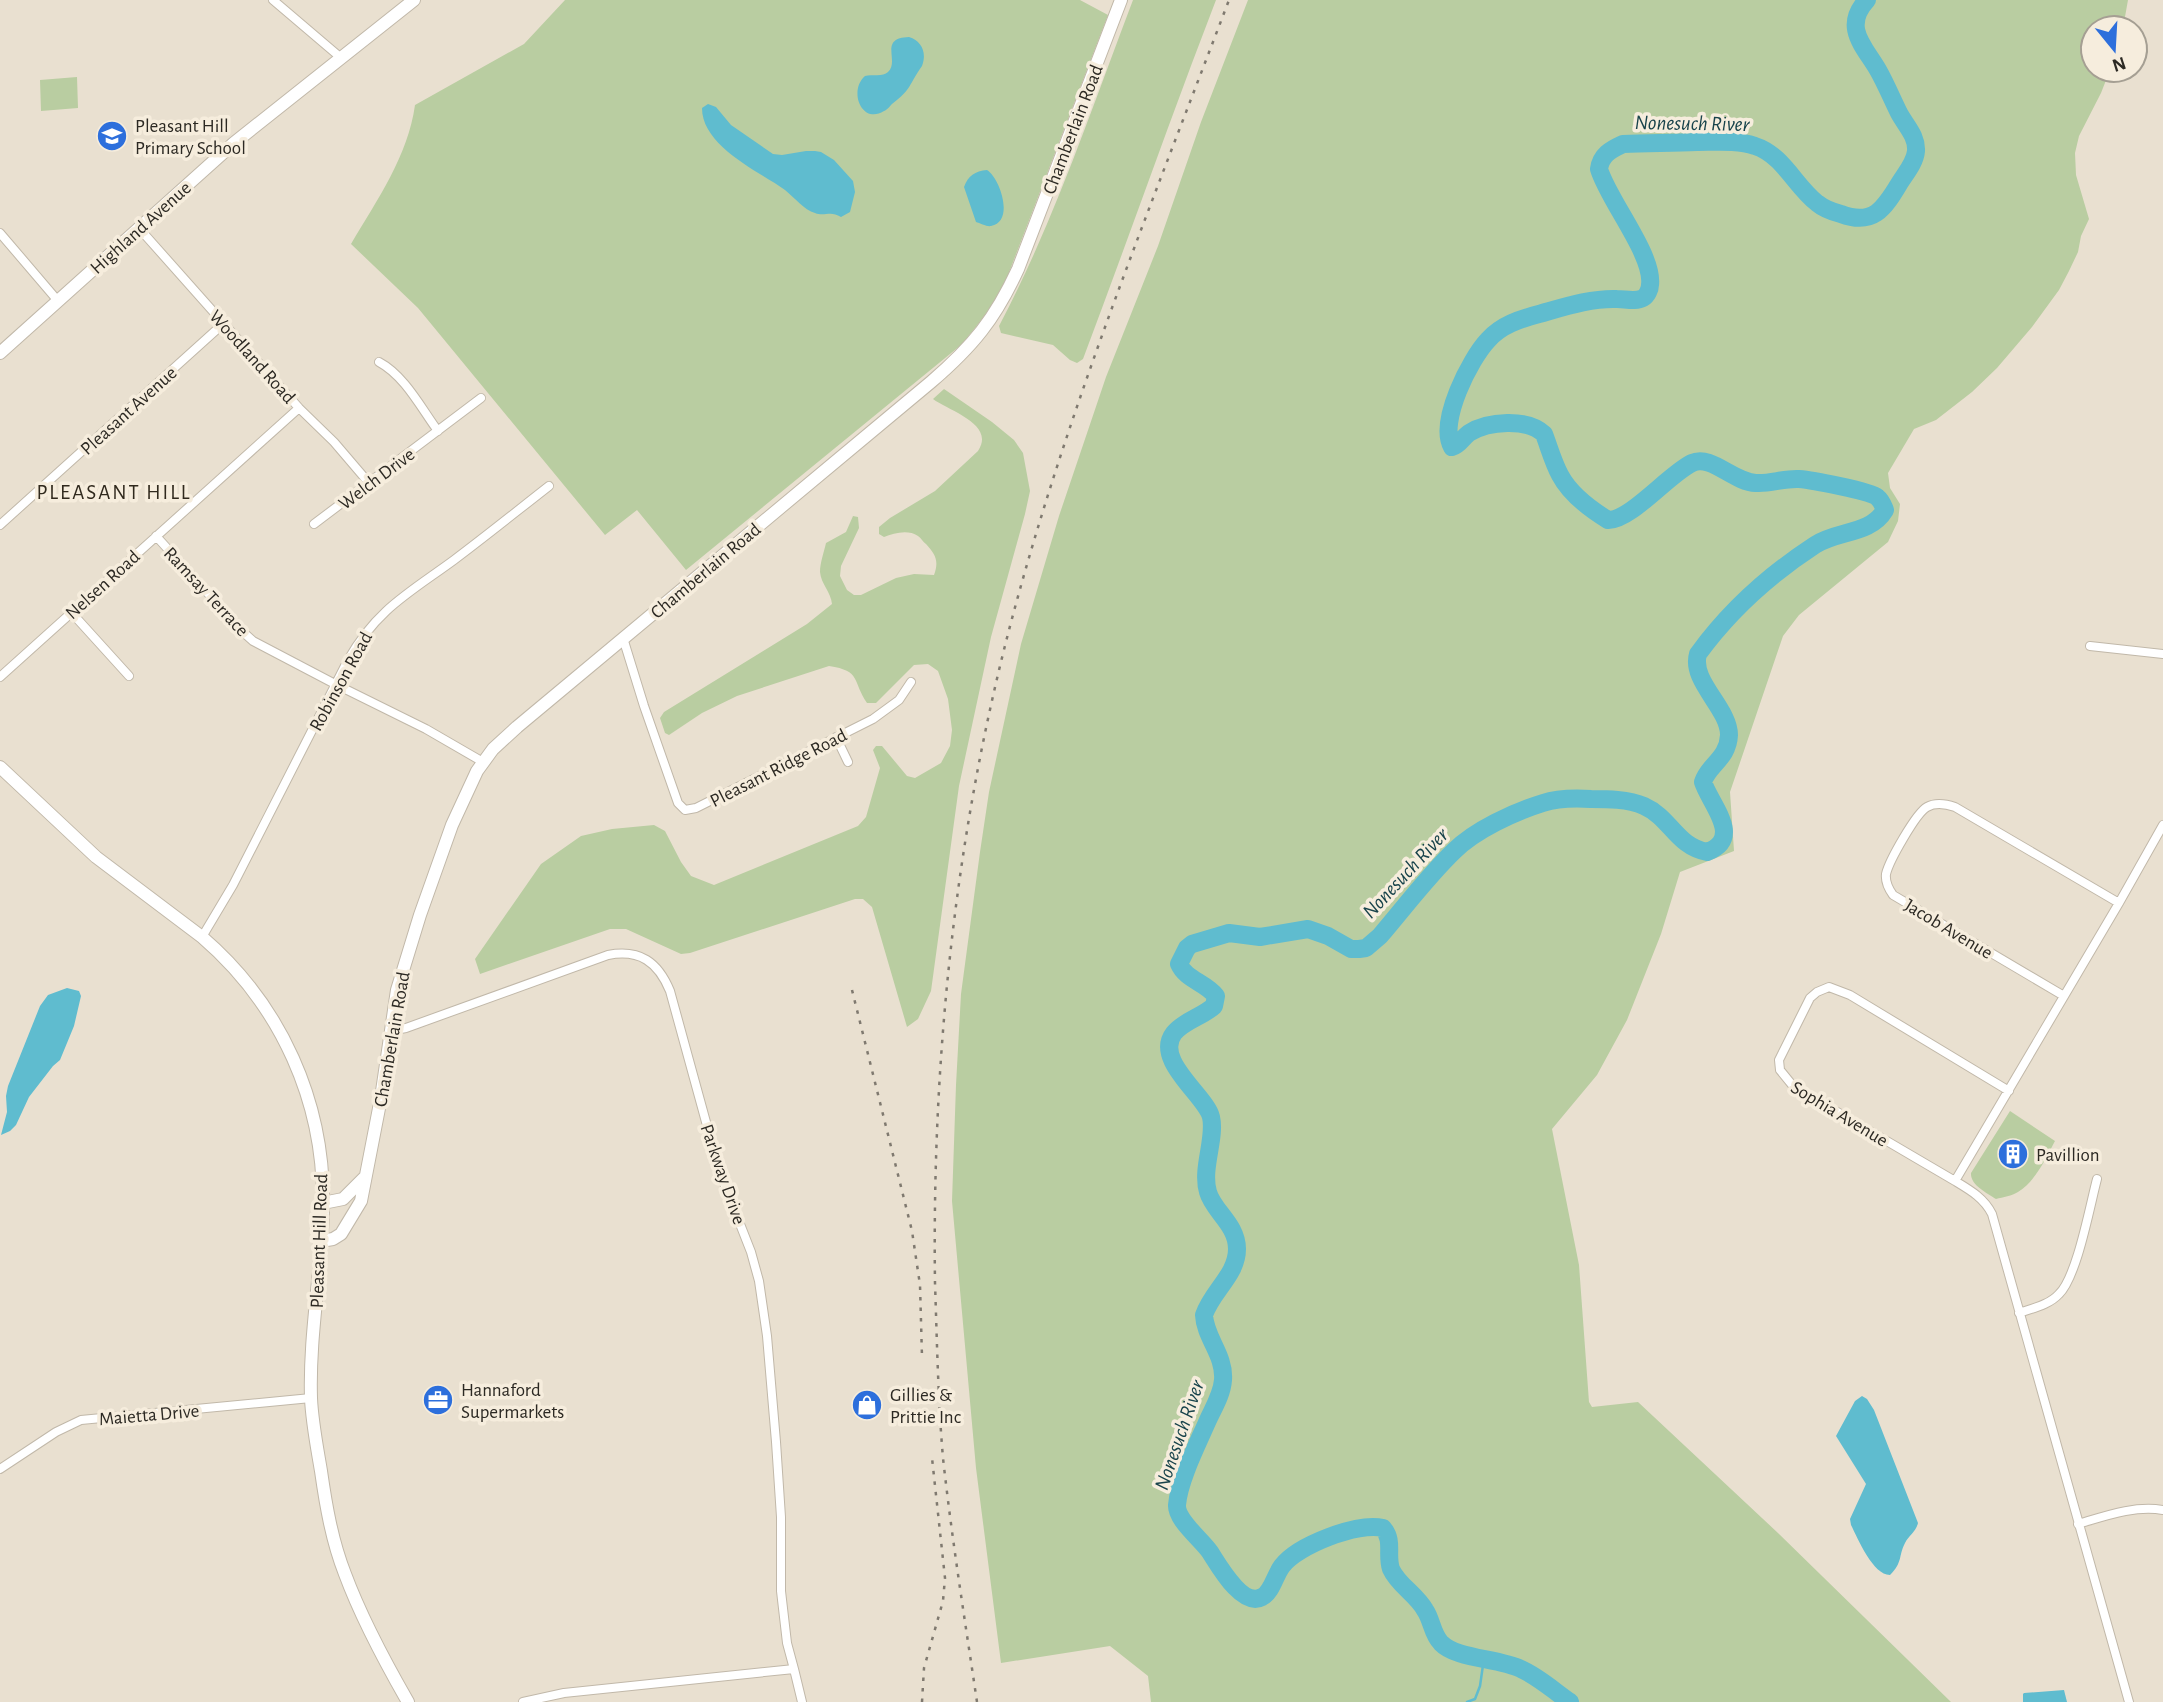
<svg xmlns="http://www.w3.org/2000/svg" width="2163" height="1702" font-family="'Alegreya Sans',sans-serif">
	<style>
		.green { fill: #b9cda1 }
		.water { fill: #5fbccf }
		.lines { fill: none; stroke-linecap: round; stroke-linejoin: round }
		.stream { stroke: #5fbccf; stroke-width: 2.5 }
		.river { stroke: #5fbccf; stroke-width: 18 }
		.street-casing { stroke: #c1b8a9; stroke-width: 10 }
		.secondary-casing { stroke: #c1b8a9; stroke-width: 14 }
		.street { stroke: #fff; stroke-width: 8 }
		.secondary { stroke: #fff; stroke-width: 12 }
		.rail { stroke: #7f796f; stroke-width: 2.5; stroke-dasharray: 3.5 7; stroke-linecap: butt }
		.labels { text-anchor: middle; stroke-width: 7; stroke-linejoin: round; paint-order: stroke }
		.poi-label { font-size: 19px; fill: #2c2923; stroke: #f6eddd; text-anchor: start }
		.street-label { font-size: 19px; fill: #2c2923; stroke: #f6eddd }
		.water-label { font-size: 21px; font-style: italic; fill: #18434b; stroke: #f6eddd }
		.neighbourhood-label { font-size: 21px; letter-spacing: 2px; fill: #30291d; stroke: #f6eddd }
	</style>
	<rect width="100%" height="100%" fill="#e9e0d0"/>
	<!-- green -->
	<path class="green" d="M565 0H1080L1108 15 1008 275C996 302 980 323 961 345L686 570 637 510 605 535 418 308 351 244C377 200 408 156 415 105L524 44Z
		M1133 0H1216C1170 119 1128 240 1083 359L1077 363 1070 360 1053 345 1001 333 999 326C1054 222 1091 110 1133 0Z
		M1248 0H2128L2123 28H2093V70H2110L2101 93 2079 136 2075 153 2076 175 2089 219 2081 236 2078 252 2069 271 2059 290 2032 327 1997 368 1972 392 1936 420 1914 429 1888 473 1890 488 1900 504 1898 521 1888 542 1799 615 1783 636 1730 792 1734 851 1680 872 1661 934 1627 1020 1597 1075 1552 1129 1579 1265 1589 1402 1592 1407 1638 1402 1778 1533 1951 1702H1151L1148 1676 1110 1646 1001 1663 976 1468 952 1201 956 1085 961 994 980 852 989 792 1021 644 1059 516 1106 377 1158 246 1201 122Z
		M77 77 78 108 41 111 40 80Z
		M944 389 992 422 1014 440 1023 453 1030 491 1025 514 991 637 959 786 931 991 918 1019 907 1027 872 907 863 899H855L690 953 681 954 626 929H610L480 974 475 959 541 864 581 836 612 829 654 825 665 831 681 862 691 876 714 885 858 826 866 817 880 768 873 750 876 746H882L907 776 915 778 941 763 950 746 952 730 948 699 938 671 928 664 914 665 876 703H867C852 681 862 671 829 666L737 696 702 713 669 735 665 733 660 718 664 712 807 624 832 604C831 592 821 584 820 572 820 563 824 552 826 543L846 532 853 516 858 517 859 528 841 566 840 576 847 590 854 595H861L896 578 914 574 934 575C939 561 936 555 926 544 923 542 921 538 918 536 908 529 894 533 884 537L879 534V527L890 518 935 491 978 451C996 424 949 411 933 399Z
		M2010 1111 2055 1141C2046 1158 2035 1182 2018 1192 2012 1196 2003 1197 1996 1199 1987 1193 1970 1185 1971 1173Z"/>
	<!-- water -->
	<path class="water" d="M909 37C922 41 927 53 922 66 909 84 912 89 892 104 891 105 886 111 884 111 862 125 848 91 865 76 872 74 883 77 888 72 900 61 878 38 909 37Z
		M708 104 716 107 731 125 773 154 782 155 806 151H815L821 152 834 160 853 181 855 192 850 212 841 217C830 210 825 217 815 213 804 210 794 197 785 190 758 171 702 146 702 108Z
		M987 170C1000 178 1015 222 991 226 987 227 980 223 976 222L964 187C968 176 975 171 987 170Z
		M67 988 79 991 81 996 74 1026 60 1060 53 1066 29 1097 16 1125 10 1131 1 1135 7 1112 6 1096 8 1086 40 1006 48 995Z
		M1862 1396 1867 1399 1874 1410 1918 1523C1916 1532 1909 1535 1905 1543 1898 1557 1903 1562 1890 1575 1873 1575 1858 1539 1851 1525L1850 1519 1866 1484 1836 1436 1855 1401Z
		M2064 1690 2067 1702H2023V1694L2024 1693Z"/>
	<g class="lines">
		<!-- stream -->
		<path class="stream" d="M1467 1702 1475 1699 1480 1686 1484 1658"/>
		<!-- river -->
		<path class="river" d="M1570 1702C1554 1691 1539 1677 1521 1669 1498 1658 1456 1659 1441 1643 1432 1634 1432 1620 1425 1610 1416 1594 1398 1585 1391 1569 1386 1554 1394 1541 1383 1528 1358 1522 1298 1545 1282 1566 1275 1575 1272 1592 1262 1597 1242 1608 1218 1564 1210 1552 1201 1539 1176 1520 1177 1505 1179 1480 1198 1443 1208 1420 1214 1407 1222 1394 1223 1380 1225 1355 1205 1338 1204 1315 1212 1291 1237 1275 1237 1249 1237 1224 1213 1211 1208 1192 1201 1169 1216 1138 1211 1117 1206 1096 1153 1060 1174 1033 1185 1020 1202 1017 1214 1006L1216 996C1205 982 1186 980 1179 964L1187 948 1192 944 1229 933 1260 937 1308 929 1328 936 1351 949H1359L1366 948 1380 936C1404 908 1427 877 1454 851 1475 830 1514 812 1543 803 1558 798 1575 798 1591 799 1607 799 1628 799 1644 806 1671 818 1676 846 1707 852 1744 838 1710 804 1703 782 1708 765 1728 759 1729 735 1729 708 1690 681 1698 654 1730 610 1769 575 1815 545 1838 530 1870 535 1885 510 1883 505 1882 501 1877 497 1870 491 1811 480 1799 479 1785 478 1770 484 1756 483 1733 482 1711 454 1692 463 1669 474 1630 521 1608 520 1590 509 1570 494 1560 475 1553 462 1549 447 1544 434 1527 418 1488 421 1469 433 1462 438 1460 445 1452 447 1438 422 1470 359 1488 340 1501 325 1520 319 1539 314 1564 307 1591 298 1617 299 1625 299 1636 302 1643 298 1647 296 1650 289 1650 285 1654 255 1608 200 1599 169 1601 155 1610 150 1623 144 1648 143 1672 143 1697 142 1715 142 1738 140 1755 146 1783 155 1795 186 1817 203 1823 208 1833 212 1841 214 1873 226 1884 209 1899 184 1905 174 1915 163 1916 151 1917 136 1906 126 1899 113 1892 99 1886 84 1878 70 1864 46 1842 27 1867 0"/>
		<!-- street casing -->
		<g class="street-casing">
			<path id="street" d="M273 0 340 57
				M138 227 299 408 334 442 369 483
				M0 233 58 301
				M379 362C405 376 421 408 438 431
				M314 524 481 398
				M0 525 224 323
				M156 536 243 632 253 641 335 684 426 729 483 762
				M71 612 129 676
				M623 638 644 706 678 803 685 810 696 808 873 719 899 700 911 682
				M2090 646 2163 654
				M0 677 299 408
				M836 737 848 762
				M202 937 233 885 348 660C377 609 409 593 454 560 486 536 517 511 549 486
				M2064 996 1893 895C1888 888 1885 882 1886 874 1889 861 1916 813 1927 807 1936 802 1946 804 1955 807L2119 903
				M390 1031 406 1028 608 955C640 949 658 962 670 991L720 1173 751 1252 759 1281 767 1336 776 1442 781 1517V1591L787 1643 794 1669 564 1693 523 1702
				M2009 1091 1850 995 1829 987 1817 992 1810 998 1779 1060 1780 1070 1793 1086 1955 1181C1970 1190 1984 1198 1992 1214L2129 1702
				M1955 1181 2119 903 2163 825
				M2019 1313C2033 1308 2049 1305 2059 1294 2077 1277 2090 1205 2097 1179
				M0 1469 56 1432 81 1420 311 1398
				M2078 1524C2105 1516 2135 1505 2163 1510
				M794 1669 802 1702"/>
		</g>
		<!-- secondary casing -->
		<g class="secondary-casing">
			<path id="secondary" d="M0 353 234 143 414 0
				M0 767 96 857 202 937C281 1005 325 1102 323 1207 322 1271 309 1334 311 1398 312 1422 317 1447 321 1471 326 1506 332 1541 345 1574 361 1617 385 1662 408 1702
				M323 1203 343 1199 364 1178
				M321 1241 333 1239 341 1234 361 1201 381 1098 397 990 420 915 452 825 477 771 493 749 517 727 931 382C973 346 995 319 1018 269L1121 0"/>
		</g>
		<!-- street -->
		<use href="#street" class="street"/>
		<!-- secondary -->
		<use href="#secondary" class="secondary"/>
		<!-- rail -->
		<path class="rail" d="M852 990 912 1231 920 1285 922 1357
			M922 1702 924 1668 943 1601 945 1578 932 1458
			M977 1702C965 1621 952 1540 943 1458 938 1400 937 1341 935 1283 932 1064 954 842 1009 630 1065 415 1150 208 1229 0"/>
	</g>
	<!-- icons -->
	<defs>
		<g id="school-disc" transform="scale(1.575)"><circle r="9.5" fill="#2d6fdc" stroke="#f6eddd"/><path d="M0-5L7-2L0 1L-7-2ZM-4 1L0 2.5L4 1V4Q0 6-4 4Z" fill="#fff"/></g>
		<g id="building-disc" transform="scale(1.575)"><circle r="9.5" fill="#2d6fdc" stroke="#f6eddd"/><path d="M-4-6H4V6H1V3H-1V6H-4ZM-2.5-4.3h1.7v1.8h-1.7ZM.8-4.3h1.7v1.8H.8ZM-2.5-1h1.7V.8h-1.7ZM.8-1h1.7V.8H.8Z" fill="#fff"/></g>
		<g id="office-disc" transform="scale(1.575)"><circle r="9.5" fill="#2d6fdc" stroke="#f6eddd"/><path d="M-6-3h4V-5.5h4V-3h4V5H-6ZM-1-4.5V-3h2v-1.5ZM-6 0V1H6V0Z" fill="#fff"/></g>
		<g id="shop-disc" transform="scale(1.575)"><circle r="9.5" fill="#2d6fdc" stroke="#f6eddd"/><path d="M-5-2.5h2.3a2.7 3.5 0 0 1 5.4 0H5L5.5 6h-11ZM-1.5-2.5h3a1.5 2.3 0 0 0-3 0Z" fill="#fff"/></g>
	</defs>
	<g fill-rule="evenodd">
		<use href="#school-disc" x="112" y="136"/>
		<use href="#building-disc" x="2013" y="1154"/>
		<use href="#office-disc" x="438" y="1400"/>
		<use href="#shop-disc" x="867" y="1405"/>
	</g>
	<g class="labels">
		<!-- poi labels -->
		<g class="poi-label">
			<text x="135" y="132">Pleasant Hill<tspan x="135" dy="22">Primary School</tspan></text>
			<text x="2036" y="1161">Pavillion</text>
			<text x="461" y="1396">Hannaford<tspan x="461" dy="22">Supermarkets</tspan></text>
			<text x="890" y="1401">Gillies &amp;<tspan x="890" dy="22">Prittie Inc</tspan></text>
		</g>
		<!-- street labels -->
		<g class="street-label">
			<text transform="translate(1072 129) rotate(-69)" y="7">Chamberlain Road</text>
			<text transform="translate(140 227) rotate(-42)" y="7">Highland Avenue</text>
			<text transform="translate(253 356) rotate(48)" y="7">Woodland Road</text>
			<text transform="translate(128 410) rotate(-42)" y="7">Pleasant Avenue</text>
			<text transform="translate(376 478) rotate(-37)" y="7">Welch Drive</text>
			<text transform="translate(705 570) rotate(-40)" y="7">Chamberlain Road</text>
			<text transform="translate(102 584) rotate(-42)" y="7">Nelsen Road</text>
			<text transform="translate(207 591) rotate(47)" y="7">Ramsay Terrace</text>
			<text transform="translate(340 681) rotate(-61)" y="7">Robinson Road</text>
			<text transform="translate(778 767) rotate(-27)" y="7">Pleasant Ridge Road</text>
			<text transform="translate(1949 928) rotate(31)" y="7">Jacob Avenue</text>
			<text transform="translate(391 1039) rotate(-80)" y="7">Chamberlain Road</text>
			<text transform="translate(1840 1113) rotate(31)" y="7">Sophia Avenue</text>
			<text transform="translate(724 1174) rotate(71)" y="7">Parkway Drive</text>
			<text transform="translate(318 1241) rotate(-88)" y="7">Pleasant Hill Road</text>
			<text transform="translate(149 1414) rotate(-5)" y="7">Maietta Drive</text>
		</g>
		<!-- water labels -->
		<g class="water-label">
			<text transform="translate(1692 123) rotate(1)" y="7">Nonesuch River</text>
			<text transform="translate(1405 873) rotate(-47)" y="7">Nonesuch River</text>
			<text transform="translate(1179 1435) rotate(-71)" y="7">Nonesuch River</text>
		</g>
		<!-- neighbourhood labels -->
		<g class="neighbourhood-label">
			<text x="114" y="499">PLEASANT HILL</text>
		</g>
	</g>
	<!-- north arrow -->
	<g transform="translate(2114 49) rotate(162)"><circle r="33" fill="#f6eddd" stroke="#a59f93" stroke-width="2"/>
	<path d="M0-5L12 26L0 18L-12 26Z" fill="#2d6fdc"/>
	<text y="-10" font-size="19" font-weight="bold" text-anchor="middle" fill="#2c2923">N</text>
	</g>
</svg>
